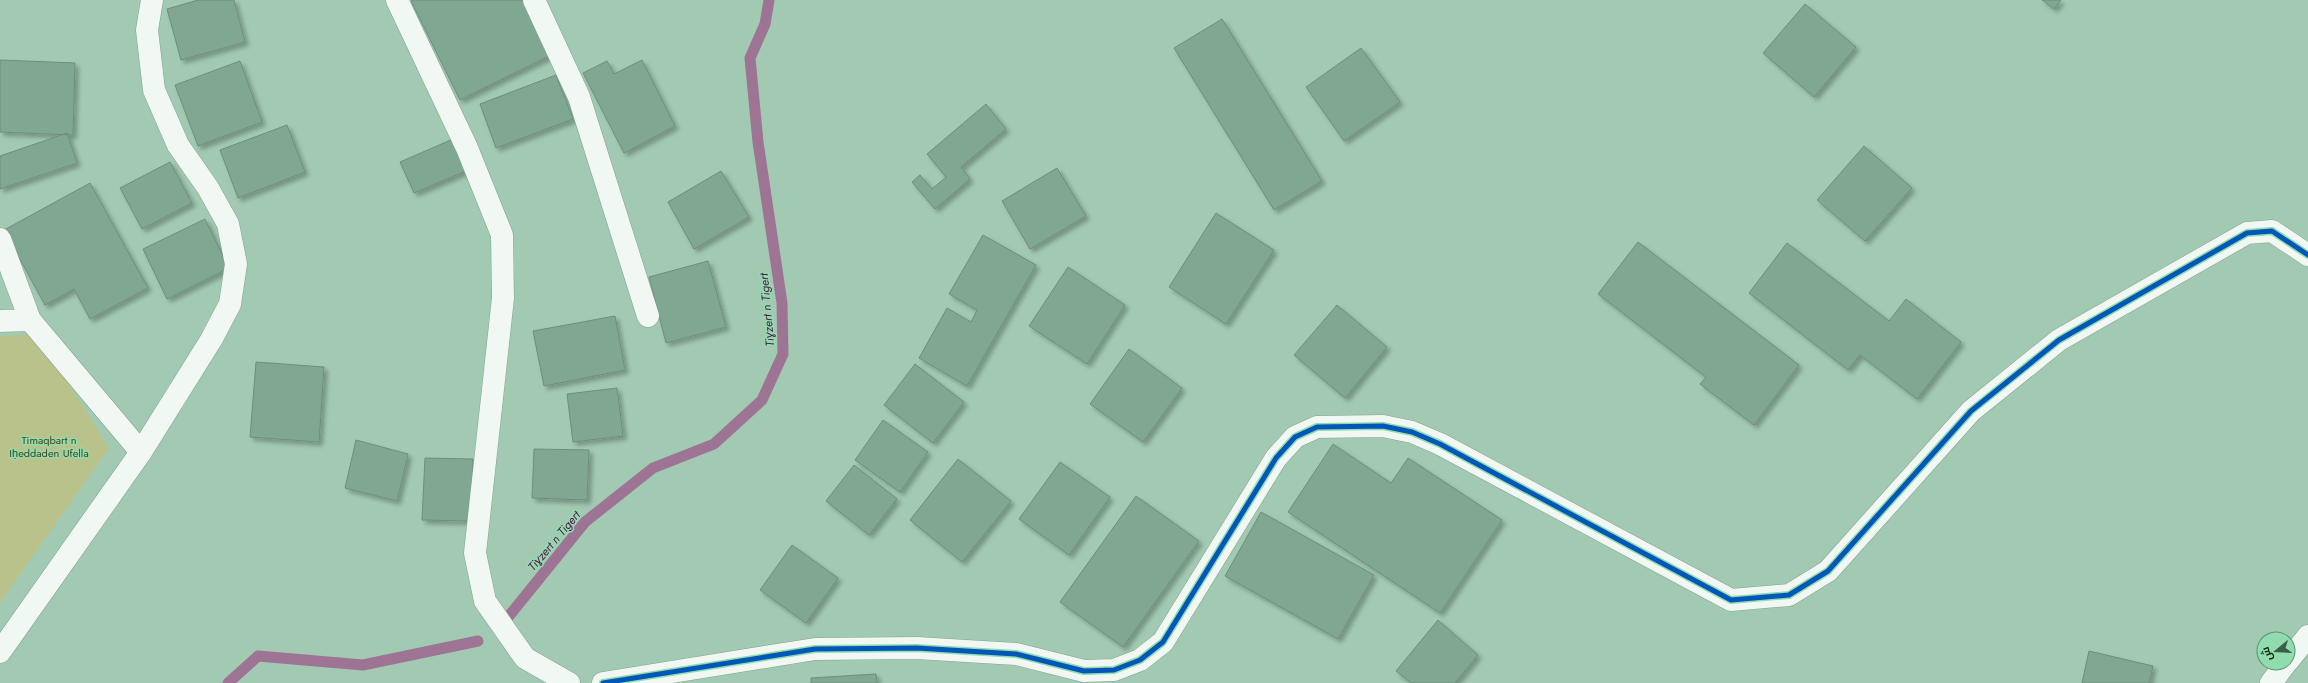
<svg xmlns="http://www.w3.org/2000/svg" width="2308" height="683" font-family="Jost,Cairo,sans-serif">
	<style>
		.green { fill: #bac28c }
		.lines { fill: none; stroke-linecap: round; stroke-linejoin: round }
		.stream { stroke: #9e7495; stroke-width: 11 }
		.building { fill: #80a791; stroke: #6d8e7c; filter: url(#shadow) }
		.minor-casing { stroke: #81a28f; stroke-width: 23 }
		.minor { stroke: #f1f7f3; stroke-width: 22 }
		.cycleway-casing { stroke: #90dcae; stroke-width: 8 }
		.cycleway { stroke: #0057b8; stroke-width: 5 }
		.labels { text-anchor: middle; stroke-width: 3; stroke-linejoin: round; paint-order: stroke }
		.park-label { font-size: 11px; fill: #4c4217; stroke: #90dcae }
		.water-label { font-size: 12px; font-style: italic; fill: #590f4b; stroke: #90dcae }
	</style>
	<defs>
		<filter id="shadow"><feDropShadow dx="3.5" dy="3.5" stdDeviation="2" flood-color="#0004"/></filter>
	</defs>
	<rect width="100%" height="100%" fill="#a2cab2"/>
	<!-- green -->
	<path class="green" d="M38 334 109 448 0 603V336Z"/>
	<g class="lines">
		<!-- stream -->
		<path class="stream" d="M509 616 585 522 653 468 714 444 762 400 783 354 782 303 758 142 750 58 765 24 769 0
			M228 683 258 656 363 665 478 641"/>
	</g>
	<!-- building -->
	<path class="building" d="M198 0H234L245 42 181 60 167 9Z
		M413 0H523L551 55 460 100 411 1Z
		M2042 0H2061L2054 9Z
		M1805 4 1856 47 1814 97 1763 53Z
		M1222 19 1322 181 1274 210 1174 48Z
		M1361 48 1400 102 1344 141 1306 87Z
		M0 60 75 63 73 135 0 132Z
		M642 60 675 126 624 153 583 73 607 61 614 74Z
		M240 61 262 122 198 146 175 85Z
		M556 75 573 119 496 148 480 104Z
		M986 104 1006 129 961 167 970 179 935 209 912 182 920 175 932 189 946 177 927 154Z
		M287 125 305 172 238 198 220 150Z
		M67 133 77 163 0 189V156Z
		M453 139 466 171 414 193 400 162Z
		M1864 146 1912 188 1865 241 1817 200Z
		M170 162 192 203 142 229 120 188Z
		M1057 168 1086 216 1030 249 1002 201Z
		M721 171 749 217 694 249 668 202Z
		M90 183 148 288 90 319 74 289 45 305 4 230Z
		M1216 213 1274 250 1226 324 1169 287Z
		M205 219 229 268 167 299 143 249Z
		M983 235 1036 265 967 386 919 358 947 308 971 322 977 310 949 294Z
		M1638 242 1799 365 1754 425 1700 384 1706 377 1598 294Z
		M1787 243 1889 321 1906 299 1961 342 1917 399 1860 355 1848 370 1749 293Z
		M708 261 726 327 666 343 649 277Z
		M1068 267 1125 305 1087 364 1029 326Z
		M1337 305 1387 347 1345 398 1294 355Z
		M615 316 625 370 544 386 533 331Z
		M1129 349 1182 388 1143 442 1090 404Z
		M256 362 324 367 319 442 250 437Z
		M915 364 964 402 933 443 884 405Z
		M617 388 623 436 573 442 567 394Z
		M883 420 928 452 900 492 855 460Z
		M356 440 408 454 397 501 345 488Z
		M1333 444 1391 483 1408 458 1502 520 1440 613 1288 512Z
		M534 449 589 450 587 500 532 498Z
		M425 458 473 459 471 521 422 520Z
		M958 459 1011 501 962 562 910 520Z
		M1060 462 1110 497 1069 555 1019 519Z
		M854 465 897 499 869 535 826 501Z
		M1136 496 1199 541 1123 647 1060 602Z
		M1261 512 1374 575 1338 639 1225 576Z
		M792 545 838 578 806 623 760 590Z
		M1438 620 1478 655 1455 683H1411L1396 671Z
		M2089 651 2153 666 2149 683H2082Z
		M876 674 877 683H811V678Z"/>
	<g class="lines">
		<!-- minor casing -->
		<g class="minor-casing">
			<path id="minor" d="M397 0 467 148 502 235 503 298 475 553 485 601 525 658 569 683
				M534 0 579 97 648 316
				M0 239 30 320
				M0 321 30 320 141 452
				M0 652 141 452 211 340 230 304 236 264 228 224 208 188 178 145 154 90 147 30 152 0
				M2288 661 2308 636
				M603 683 815 649 917 648 966 651 1016 654 1084 671 1114 670 1140 660 1163 642 1276 458 1295 437 1317 427 1383 426 1412 432 1440 444 1731 600 1789 595 1828 571 1971 411 2059 340 2247 233 2272 231 2308 255
				M2271 683 2286 663"/>
		</g>
		<!-- minor -->
		<use href="#minor" class="minor"/>
		<!-- cycleway casing -->
		<g class="cycleway-casing">
			<path id="cycleway" d="M603 683 815 649 917 648 966 651 1016 654 1084 671 1114 670 1140 660 1163 642 1276 458 1295 437 1317 427 1383 426 1412 432 1440 444 1731 600 1789 595 1828 571 1971 411 2059 340 2247 233 2272 231 2308 255"/>
		</g>
		<!-- cycleway -->
		<use href="#cycleway" class="cycleway"/>
	</g>
	<g class="labels">
		<!-- park labels -->
		<g class="park-label">
			<text x="49" y="444">Timaqbart n<tspan x="49" dy="13">Iḥeddaden Ufella</tspan></text>
		</g>
		<!-- water labels -->
		<g class="water-label">
			<text transform="translate(767 310) rotate(-95)" y="4">Tiɣzert n Tigert</text>
			<text transform="translate(554 541) rotate(-50)" y="4">Tiɣzert n Tigert</text>
		</g>
	</g>
	<!-- north arrow -->
	<g transform="translate(2276 651) rotate(252)"><circle r="19" fill="#90dcae" stroke="#579270"/>
	<path d="M0-3L7 15L0 10L-7 15Z" fill="#3a5d4a"/>
	<text y="-6" font-size="11" font-weight="bold" text-anchor="middle" fill="#022312">ش</text>
	</g>
</svg>
